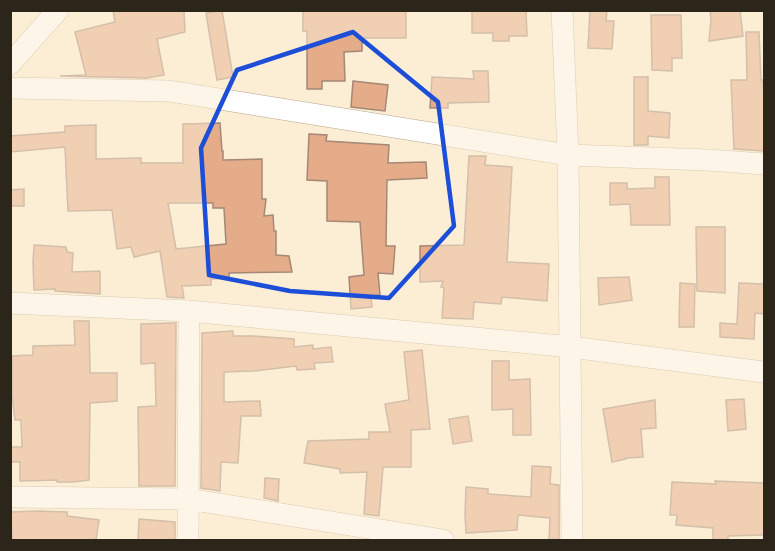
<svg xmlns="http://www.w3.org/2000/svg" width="775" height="551" font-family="'PT Sans',sans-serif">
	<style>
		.building { fill: #e4ac89; stroke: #a58876; stroke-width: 1.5; fill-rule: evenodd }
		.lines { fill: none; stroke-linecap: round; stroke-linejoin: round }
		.street-casing { stroke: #b6a488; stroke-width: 22 }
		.street { stroke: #fff; stroke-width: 21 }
		.marked { fill: none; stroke: #1d4ed8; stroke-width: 4.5; stroke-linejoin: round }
	</style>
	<rect width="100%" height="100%" fill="#fcedd5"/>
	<!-- building -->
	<path class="building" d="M113 10H184L185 32 157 39 164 75 147 78 60 76 86 75 75 32 115 22Z
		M222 10 233 77 217 80 206 13Z
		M303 10H406V38H362V51L344 52 345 81H322V89H307V31H303Z
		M472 10H526L527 36H509V41H493V33H472Z
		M590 10H607L606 21H614L612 49 588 48Z
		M710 10H740L743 36 709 41 711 19Z
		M651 15H681L682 58H672V71L652 70Z
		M746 32H759L761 80H763L765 110V151L734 149 731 80H747Z
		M473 71H488L489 102 448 103V108H430L432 77 474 79Z
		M634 77H648V111L670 113 669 138 648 136V145H634Z
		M353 81 388 85 385 111 351 107Z
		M220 123 222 151H223V160L262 159V199H266L264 216 273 215 274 231H276V255L289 256 292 272 229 273V278L211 279V285L182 286 184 298 167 297 160 251 134 257 131 247 117 249 112 210 68 211 65 147 10 152V136L65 132V126L96 125V159L141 158V163H183V124ZM168 203H213V208H224L226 244 176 249Z
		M309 134 327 135 326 141 389 145 388 163 426 162 427 178 387 180 386 246H395L393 274 378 273 380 295 371 296 372 307 351 309 349 277 364 275 360 222 327 221V181L307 180Z
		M469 156H486L485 165 512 167 507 262 549 264 547 301 502 297 501 304 474 302 473 319 442 318 444 288 441 287 443 281 420 282V246L464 245Z
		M655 177H669L670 225H631L630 204 610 205V183H627V189L655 188Z
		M24 189V206H10V190Z
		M696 227H725V293L697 291Z
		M34 245 66 247 67 252 73 253 72 272 100 271V294L55 291V289L34 290 33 263Z
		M629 277 632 300 599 305 598 278Z
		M680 283 695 284 694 327H679Z
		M739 283 765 284V314L755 313 754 339 720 337V323L737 324Z
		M74 321H89L90 373H117V401L90 403 89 480 73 482H57V480L20 481V462H10V447H22L21 420H15L12 395V356L33 355V346L75 345Z
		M171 323H176L175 486H139L138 407 156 406 155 363 141 364V324Z
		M233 331V336H254L294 339V347L313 345V349L331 347 333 362 314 363 315 369 297 370 296 366 253 371 224 372V402L260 401 261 416H241L238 463 221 462 220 491 201 488 202 333Z
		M422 350 430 429 411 430V467H383L379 516 364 514 367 472 340 473V469L304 463 308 441 369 439V432H390L385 404 409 400 404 352Z
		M492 361H509V380L530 379 531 435H513V409L492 410Z
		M744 399 746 429 728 431 726 400Z
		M655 400 656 428 641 429 643 457 626 458V459L612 462 603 409Z
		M468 416 472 441 453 444 449 419Z
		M532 466 551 467 550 484 559 485V540H549L550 518 518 515 517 530 466 533 465 514 466 487 488 489V494L531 497Z
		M265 478 279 479 278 501 264 498Z
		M715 481 765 483V535L728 536V540H713V528L676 525 677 515H670L672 482 716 484Z
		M38 511 67 512V516L99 520 96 540H12L11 512Z
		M139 519 175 522V540H138Z"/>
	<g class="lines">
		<!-- street casing -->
		<g class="street-casing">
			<path id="street" d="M562 10 568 155 572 540
				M10 64 58 10
				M10 88 169 91 568 155 708 160 764 164
				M10 303 189 311 571 347 764 372
				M10 497 188 499 443 540
				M188 540 189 311"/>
		</g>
		<!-- street -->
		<use href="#street" class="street"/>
	</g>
	<!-- marked area -->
	<path d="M0 0H775V551H0ZM353 32 438 102 454 226 389 298 290 291 209 275 201 148 237 70Z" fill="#fcedd5" fill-opacity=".55" fill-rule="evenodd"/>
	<path class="marked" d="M353 32 438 102 454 226 389 298 290 291 209 275 201 148 237 70Z"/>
	<!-- border -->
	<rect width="775" height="551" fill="none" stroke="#2c2519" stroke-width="24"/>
</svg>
